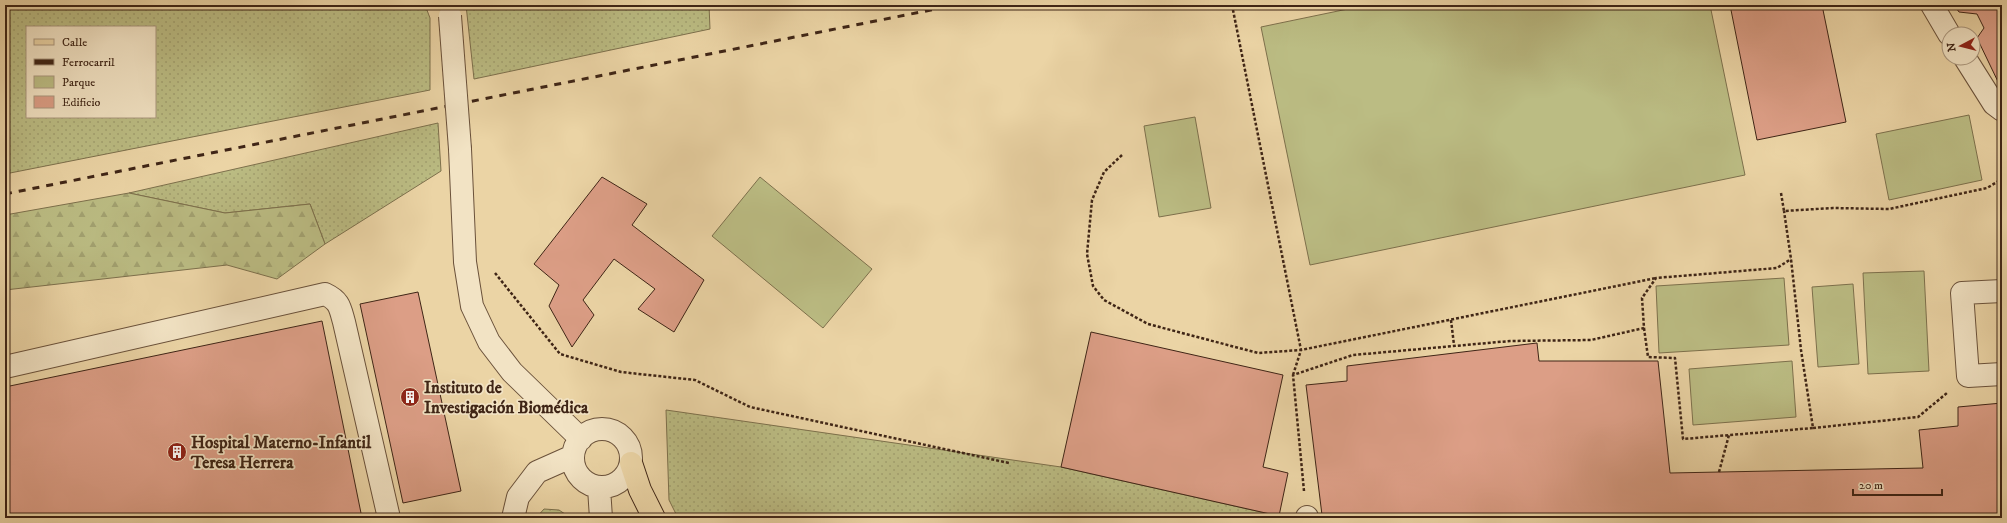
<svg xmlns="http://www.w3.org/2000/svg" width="2007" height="523" font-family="'IM FELL DW Pica',serif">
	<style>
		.grass { fill: url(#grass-dots); stroke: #7d704c; fill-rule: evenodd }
		.forest { fill: url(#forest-firs); stroke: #7d704c }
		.park { fill: #bbbc83; stroke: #7d704c }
		.building { fill: #dc9e86; stroke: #3f2516 }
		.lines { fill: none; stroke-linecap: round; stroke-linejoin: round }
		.minor-casing { stroke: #6a513a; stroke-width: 24 }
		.major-casing { stroke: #3f2516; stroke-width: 24 }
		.path { stroke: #3f2516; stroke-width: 2.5; stroke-dasharray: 3 2; stroke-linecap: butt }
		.minor { stroke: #f2e3c4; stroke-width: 22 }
		.major { stroke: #ebd4a5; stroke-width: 22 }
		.rail { stroke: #3f2516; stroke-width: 3; stroke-dasharray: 7 7; stroke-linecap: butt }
		.minor-bridge-casing { stroke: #6a513a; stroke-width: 24; stroke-linecap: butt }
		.minor-bridge { stroke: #f2e3c4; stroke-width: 22 }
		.labels { text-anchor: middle; stroke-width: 3.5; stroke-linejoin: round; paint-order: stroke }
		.poi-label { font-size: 17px; font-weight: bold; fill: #3f2516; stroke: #f2e3c4; text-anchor: start }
	</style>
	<defs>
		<pattern id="grass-dots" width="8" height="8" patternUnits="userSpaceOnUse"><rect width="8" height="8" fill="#bbbc83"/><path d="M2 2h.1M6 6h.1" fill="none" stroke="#a2a170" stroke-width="1.8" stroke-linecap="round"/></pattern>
		<pattern id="forest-firs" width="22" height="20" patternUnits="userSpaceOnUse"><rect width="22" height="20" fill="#bbbc83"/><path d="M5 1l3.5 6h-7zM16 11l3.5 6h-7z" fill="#a2a170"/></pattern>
	</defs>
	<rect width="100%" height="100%" fill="#ebd4a5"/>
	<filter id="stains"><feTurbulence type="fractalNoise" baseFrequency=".005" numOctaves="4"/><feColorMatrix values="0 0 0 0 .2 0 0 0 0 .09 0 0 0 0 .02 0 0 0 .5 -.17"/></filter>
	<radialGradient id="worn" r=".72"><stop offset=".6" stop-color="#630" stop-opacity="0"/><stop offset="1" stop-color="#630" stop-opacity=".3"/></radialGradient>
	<!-- grass -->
	<path class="grass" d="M5 5H425L430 18V90L5 174ZM27 27H155V117H27Z
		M466 5H709L710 29 474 79Z
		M438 123 441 171 325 244 310 204 225 213 129 193Z
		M666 410 1061 467 1279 516V518H678L669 500Z
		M544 509 559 510 571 518H536Z"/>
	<!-- forest -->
	<path class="forest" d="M129 193 225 213 310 204 325 244 277 279 227 265 5 290V215Z"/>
	<!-- park -->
	<path class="park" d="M1367 5H1710L1745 175 1310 265 1261 27Z
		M1969 115 1982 180 1889 200 1876 134Z
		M1195 117 1211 208 1159 217 1144 126Z
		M760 177 872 269 823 328 712 236Z
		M1924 271 1929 371 1868 374 1863 273Z
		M1784 278 1789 345 1659 353 1656 286Z
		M1853 284 1859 364 1818 367 1812 287Z
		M1792 361 1796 417 1693 425 1689 369Z"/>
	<!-- building -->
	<path class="building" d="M1730 5H1822L1846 122 1757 140Z
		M1954 5H2002V90L1977 38 1984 28 1977 14 1959 12Z
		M602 177 647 204 632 225 704 280 674 332 638 309 655 289 614 259 583 300 594 315 572 347 549 306 559 285 534 264Z
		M418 292 461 491 403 503 360 304Z
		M322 321 362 518H5V387Z
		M1091 332 1283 375 1263 467 1288 473 1279 516 1061 467Z
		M1537 343 1539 361H1658L1670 473 1923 468 1919 430 1958 426V407L2002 403V518H1336L1335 514 1322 515 1306 385 1347 381V366Z"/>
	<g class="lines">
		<!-- minor casing -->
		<g class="minor-casing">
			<path id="minor" d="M1932 5 1949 34
				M1965 58 1994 104 2002 110
				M460 149 465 262 472 306 489 342 512 372 581 439
				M2002 291 1962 293 1968 376 2002 374
				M5 367 325 294C340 301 340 308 344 322L389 518
				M573 458a29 29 0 1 1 58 0a29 29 0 1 1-58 0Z
				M599 488 601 518
				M1307 517V518
				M513 518 518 497 537 472 573 456"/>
		</g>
		<!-- major casing -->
		<g class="major-casing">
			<path id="major" d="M631 463 640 490 654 518"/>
		</g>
		<!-- path -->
		<path class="path" d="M1232 5 1301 350 1293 375
			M1122 155 1104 172 1092 200 1087 254 1093 286 1104 300 1148 324 1258 353 1301 350 1656 278
			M1781 193 1784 211 1833 208 1889 209 1987 188 2002 179
			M495 273 560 354 621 372 695 380 750 407 1009 463
			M1451 320 1454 345
			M1644 328 1648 357 1675 358 1683 439 1813 428 1801 350 1791 259 1784 211
			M1813 428 1918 417 1947 393
			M1719 472 1729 435
			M1304 491 1293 375 1353 355 1510 341 1591 340 1644 328 1642 298 1656 278 1777 268 1791 259"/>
		<!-- minor -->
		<use href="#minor" class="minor"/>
		<!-- major -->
		<use href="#major" class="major"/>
		<!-- rail -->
		<path class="rail" d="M5 194 956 5"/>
		<!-- minor-bridge casing -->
		<g class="minor-bridge-casing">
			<path id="minor-bridge" d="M450 16 460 149"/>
		</g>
		<!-- minor-bridge -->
		<use href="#minor-bridge" class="minor-bridge"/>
	</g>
	<!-- icons -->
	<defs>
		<g id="building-disc" transform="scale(1)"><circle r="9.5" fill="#8f2418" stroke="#f2e3c4"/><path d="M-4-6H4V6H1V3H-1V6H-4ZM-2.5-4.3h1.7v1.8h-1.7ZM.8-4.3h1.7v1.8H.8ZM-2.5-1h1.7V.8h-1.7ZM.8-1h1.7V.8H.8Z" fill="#fff"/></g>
	</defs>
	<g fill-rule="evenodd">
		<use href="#building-disc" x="410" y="397"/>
		<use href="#building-disc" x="177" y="452"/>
	</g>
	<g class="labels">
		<!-- poi labels -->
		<g class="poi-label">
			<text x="424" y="393">Instituto de<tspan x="424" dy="20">Investigación Biomédica</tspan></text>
			<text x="191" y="448">Hospital Materno-Infantil<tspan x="191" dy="20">Teresa Herrera</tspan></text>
		</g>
	</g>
	<!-- margin -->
	<rect width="2007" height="523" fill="none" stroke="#ebd4a5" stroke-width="20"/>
	<rect x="6" y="6" width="1995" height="511" fill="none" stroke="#3f2516" stroke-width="2"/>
	<rect x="10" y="10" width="1987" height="503" fill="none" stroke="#3f2516"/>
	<!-- legend -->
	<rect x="26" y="26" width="130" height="92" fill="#f2e3c4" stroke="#aa977e"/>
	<rect x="34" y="39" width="20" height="6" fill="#ebd4a5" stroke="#aa977e"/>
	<text x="62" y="46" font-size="12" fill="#3f2516">Calle</text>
	<rect x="34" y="59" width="20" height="6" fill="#3f2516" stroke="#aa977e"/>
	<text x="62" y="66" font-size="12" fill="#3f2516">Ferrocarril</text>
	<rect x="34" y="76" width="20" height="12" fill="#bbbc83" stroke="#aa977e"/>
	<text x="62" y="86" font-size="12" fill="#3f2516">Parque</text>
	<rect x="34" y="96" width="20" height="12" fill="#dc9e86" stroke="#aa977e"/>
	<text x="62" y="106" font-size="12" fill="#3f2516">Edificio</text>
	<!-- north arrow -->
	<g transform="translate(1961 46) rotate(263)"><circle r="19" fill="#f2e3c4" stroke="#aa977e"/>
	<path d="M0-3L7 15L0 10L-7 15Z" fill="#8f2418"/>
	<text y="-6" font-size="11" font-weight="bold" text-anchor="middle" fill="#3f2516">N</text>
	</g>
	<!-- scale -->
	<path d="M1853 489v6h89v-6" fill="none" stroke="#3f2516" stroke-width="2"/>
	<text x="1859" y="489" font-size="12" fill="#3f2516" stroke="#f2e3c4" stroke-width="3" paint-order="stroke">20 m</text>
	<rect width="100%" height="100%" filter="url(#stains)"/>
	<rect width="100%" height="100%" fill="url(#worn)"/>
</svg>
